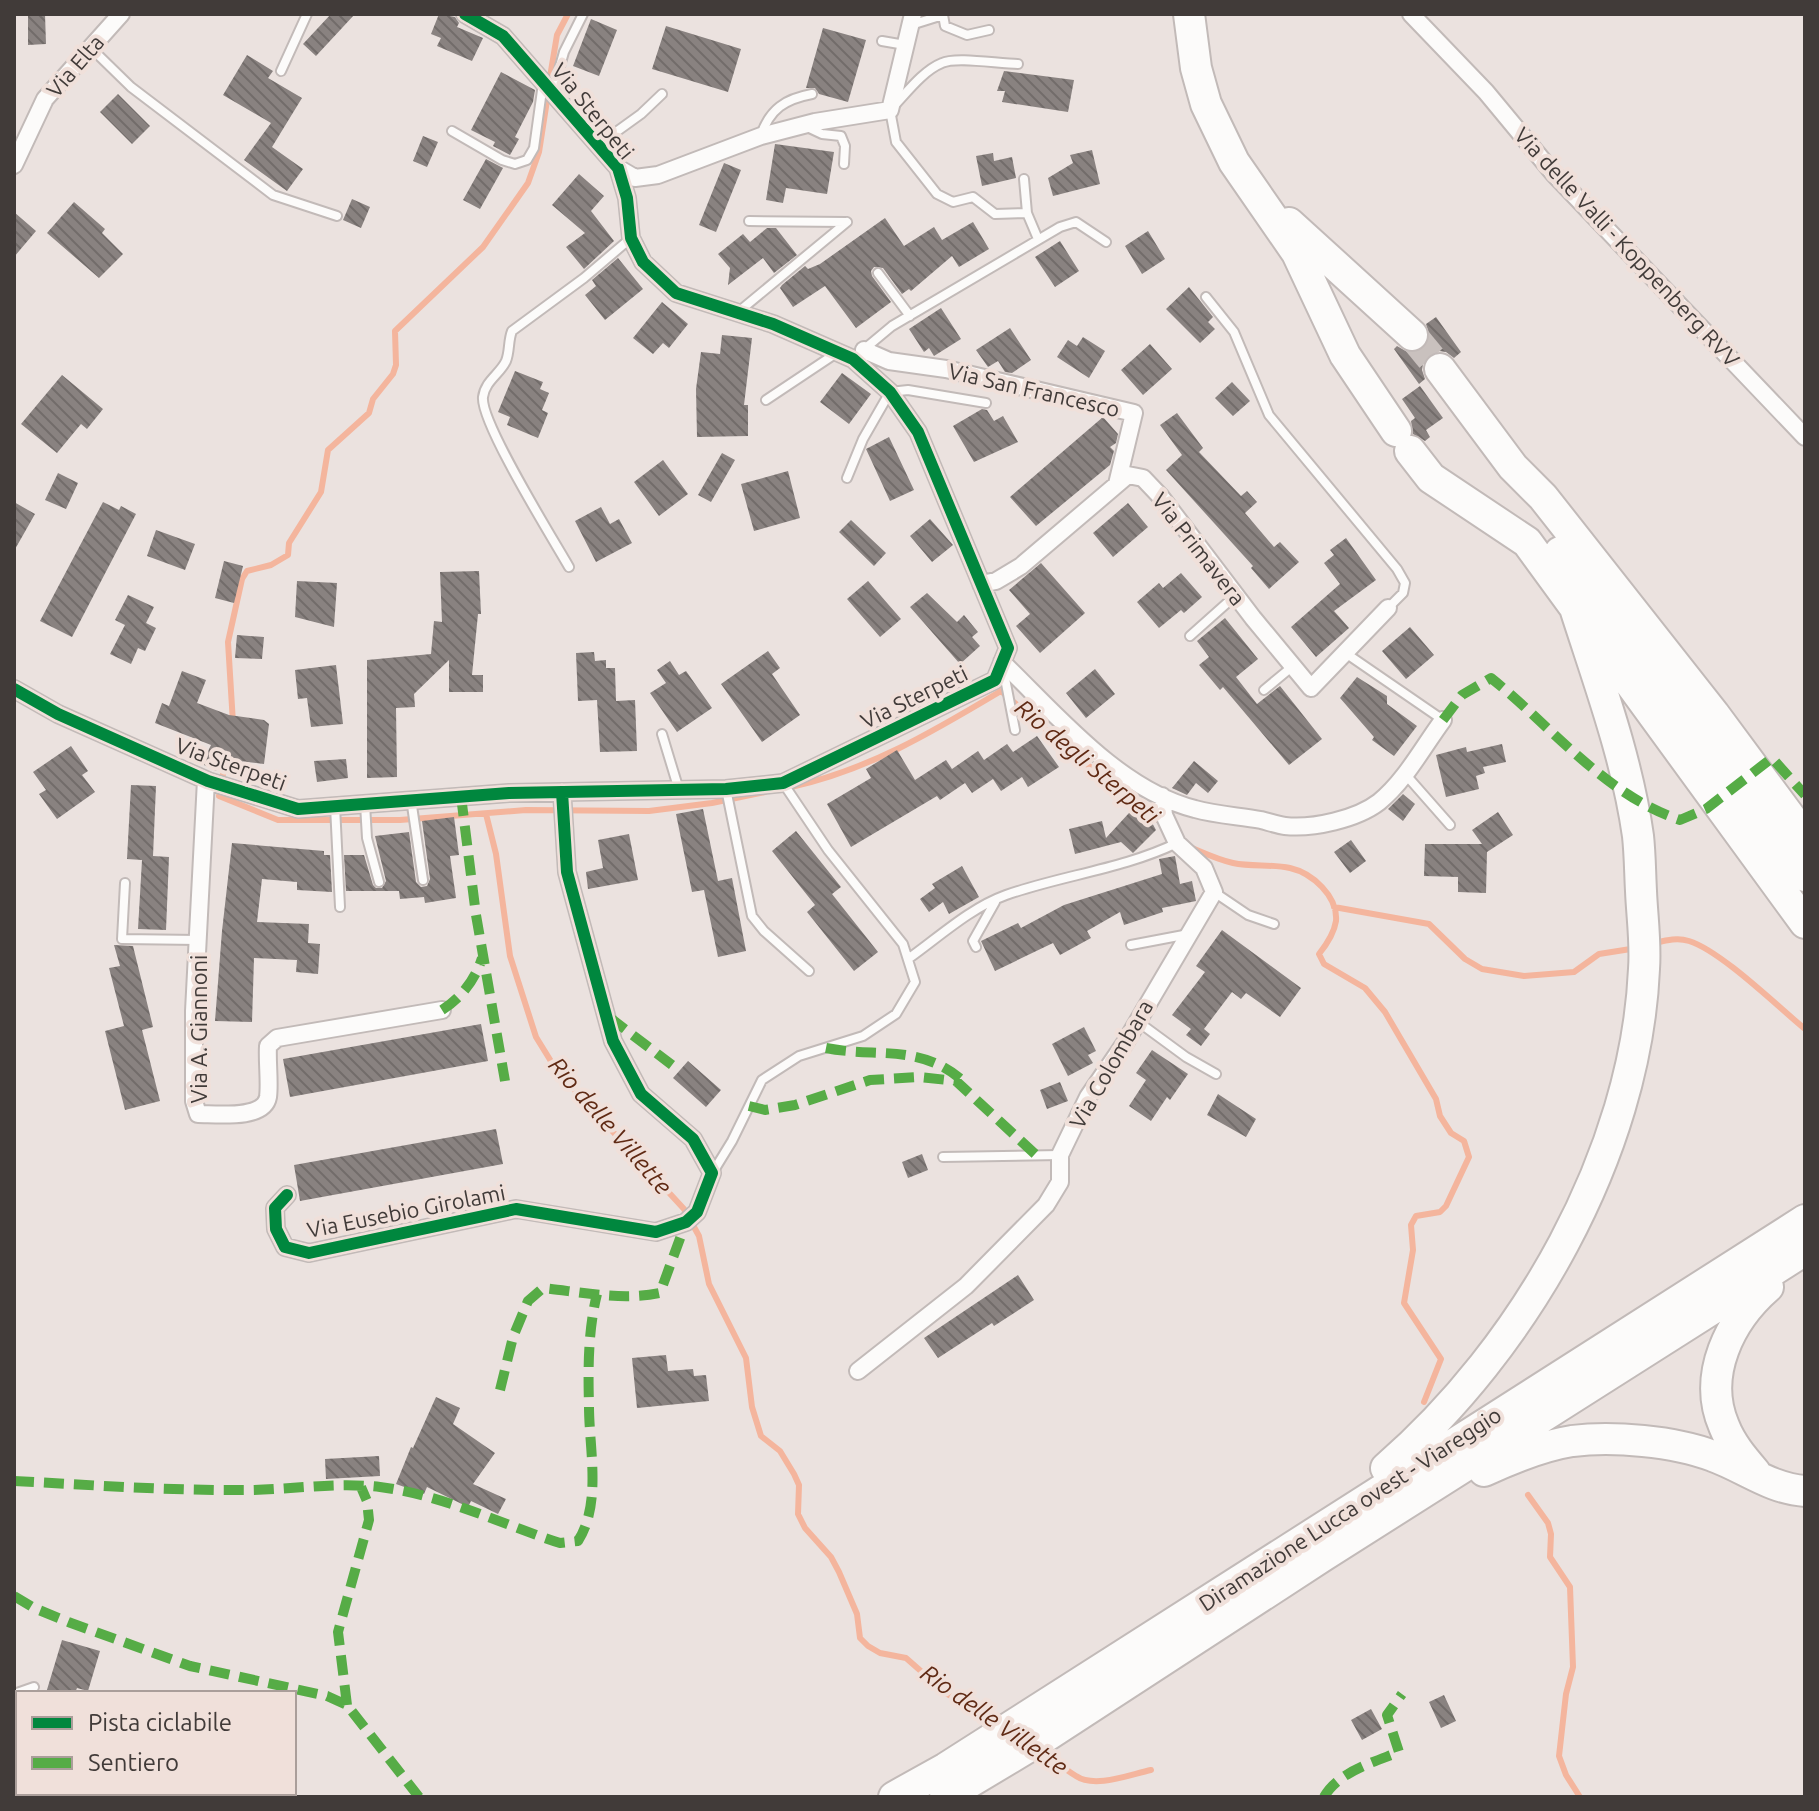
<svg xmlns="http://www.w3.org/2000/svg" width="1819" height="1811" font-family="Ubuntu,sans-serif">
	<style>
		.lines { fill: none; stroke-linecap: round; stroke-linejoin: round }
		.stream { stroke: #f4b59d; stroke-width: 6 }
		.building { fill: url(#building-back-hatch) }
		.motorway-tunnel { stroke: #c9c1be; stroke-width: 30; stroke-dasharray: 30 15; stroke-linecap: butt }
		.service-casing { stroke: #c2bab8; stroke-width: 12 }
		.minor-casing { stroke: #c2bab8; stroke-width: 20 }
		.motorway-casing { stroke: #c2bab8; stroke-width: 34 }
		.service { stroke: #fcfbfa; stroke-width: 8 }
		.minor { stroke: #fcfbfa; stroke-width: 16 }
		.motorway { stroke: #fcfbfa; stroke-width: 30 }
		.quiet { stroke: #56ac46; stroke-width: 10; stroke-dasharray: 20 10; stroke-linecap: butt }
		.cycleway-casing { stroke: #f0e0da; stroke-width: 17 }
		.cycleway { stroke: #00873e; stroke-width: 12 }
		.labels { text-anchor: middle; stroke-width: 8; stroke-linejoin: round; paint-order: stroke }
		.street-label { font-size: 22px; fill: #413b39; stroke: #f0e0da }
		.water-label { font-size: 24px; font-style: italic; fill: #602a14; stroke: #f0e0da }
	</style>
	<defs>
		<pattern id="building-back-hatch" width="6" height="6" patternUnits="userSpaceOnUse" patternTransform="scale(2)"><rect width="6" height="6" fill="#898280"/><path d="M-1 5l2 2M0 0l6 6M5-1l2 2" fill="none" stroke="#726c6a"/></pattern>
	</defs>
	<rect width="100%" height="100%" fill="#ebe2df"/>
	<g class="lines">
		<!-- stream -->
		<path class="stream" d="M549 83 557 35 568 14
			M233 723 228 642 242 579 247 571 271 565 288 555 289 543 321 492 328 450 369 413 373 399 393 374 396 365 395 331 483 247 528 183 539 152 548 94
			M227 753 219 796 278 820H400L526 810 649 811 712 803 765 792
			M791 787C869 770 934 731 1001 691L1076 756 1162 823
			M486 814 496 854 510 956 536 1037 557 1071 684 1209 699 1236 709 1284 746 1358 752 1407 761 1436 780 1451 794 1474 799 1485 798 1514 805 1528 831 1557 839 1572 857 1614 860 1638 868 1646 880 1653 906 1658 947 1694 975 1707 1000 1724
			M1192 848C1206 854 1219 860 1233 863 1252 867 1271 864 1290 868 1312 873 1338 896 1336 921 1334 934 1327 944 1319 954L1324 964 1365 988 1385 1012 1436 1099 1440 1116 1451 1133 1464 1141 1469 1157 1446 1206 1440 1212 1416 1216 1411 1225 1413 1250 1404 1303 1441 1359 1424 1402
			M1334 907 1429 924 1465 959 1482 969 1524 976 1574 972 1599 954 1637 948
			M1651 944C1664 941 1676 937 1689 941 1721 951 1777 1006 1805 1029
			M1528 1495 1548 1523 1551 1534 1550 1557 1570 1587 1573 1667 1566 1694 1559 1756 1566 1775 1580 1797
			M1040 1750C1052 1758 1064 1769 1076 1776 1095 1789 1131 1774 1151 1770"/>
	</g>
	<!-- building -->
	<path class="building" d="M28 14H45L46 44 28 45Z
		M331 14H355L316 56 303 44Z
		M439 14 455 17 459 23 457 27 483 38 472 61 437 46 441 38 431 34Z
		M591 19 617 30 599 76 573 66Z
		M666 26 741 49 728 92 652 69Z
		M823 28 866 40 848 102 819 94 815 88H806Z
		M247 55 273 71 268 78 302 98 272 147 303 169 287 191 244 160 271 123 223 95Z
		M1004 71 1074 80 1068 112 1002 102 1005 91H997Z
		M501 72 535 90 533 102 515 137 519 139 510 155 493 146 495 142 471 130Z
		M118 94 150 126 132 144 100 112Z
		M423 136 438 142 427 167 413 161Z
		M775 144 834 152 827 194 786 188 783 203 766 200Z
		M1092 150 1100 184 1053 196 1048 178 1073 163 1070 155Z
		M993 153 994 161 1012 157 1016 178 982 186 976 156Z
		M486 159 503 168 480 209 463 200Z
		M724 163 741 170 716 232 699 225Z
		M579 174 604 196 591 211 614 241 584 269 566 247 585 233 552 205Z
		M352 199 370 207 361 228 343 220Z
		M74 202 105 229 102 233 123 254 99 278 47 233Z
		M14 212 36 231 14 257Z
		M885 218 904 246 934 227 942 240 973 222 989 249 959 267 952 256 911 291 909 289 902 294 883 268 874 267 871 271 872 276 891 302 856 328 825 286 793 307 780 288 782 285 805 266 808 269 820 264Z
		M767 228H776L797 255 774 273 763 258 728 285 730 268 718 254 743 234 750 242Z
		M1148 231 1165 259 1142 274 1125 246Z
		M1060 241 1079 271 1055 287 1035 257Z
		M618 258 643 289 605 320 585 295 596 286 592 280Z
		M1189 287 1213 317 1208 322 1215 329 1200 343 1166 309Z
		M662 302 688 324 669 348 663 343 653 354 633 338Z
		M941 308 961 339 934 356 929 348 924 352 909 329Z
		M1436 317 1461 352 1454 358 1446 352 1439 351 1429 355 1423 363 1422 370 1425 379 1419 384 1394 349 1397 346 1409 353 1418 352 1425 348 1430 338 1426 324Z
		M1010 328 1031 360 1012 373 1005 372 998 361 988 367 976 350Z
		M722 335 752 338 744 405H748V436L697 437 696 389 701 352 720 354Z
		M1083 337 1105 351 1089 378 1057 357 1068 340 1077 346Z
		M1150 344 1172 369 1143 395 1121 370Z
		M515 371 543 382 540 389 549 393 542 410 548 413 538 438 507 425 510 417 498 412Z
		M842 373 871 394 849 424 820 402Z
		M62 375 103 409 87 429 81 424 57 453 21 424Z
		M1232 382 1250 401 1233 416 1215 398Z
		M1420 386 1443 418 1426 430 1430 437 1425 441 1413 434 1411 421 1415 418 1402 399Z
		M982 409 987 410 994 421 1003 416 1018 442 974 462 953 426Z
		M1177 413 1203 448 1199 452 1241 496 1247 491 1257 502 1245 513 1274 547 1280 542 1299 562 1269 589 1251 568 1253 566 1166 470 1182 455 1160 425Z
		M1103 417 1118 434 1116 443 1110 447 1114 451 1110 465 1036 526 1010 497Z
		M889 437 914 490 890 501 866 449Z
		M722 453 735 460 711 502 698 495Z
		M663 460 688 494 659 516 634 482Z
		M788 471 800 518 754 531 741 484Z
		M58 473 78 483 66 509 45 500Z
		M14 502 35 514 14 551Z
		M103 502 119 510 121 506 136 514 72 637 40 621Z
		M1128 503 1148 527 1113 557 1093 533Z
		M601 507 610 524 619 519 632 543 596 562 575 521Z
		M930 519 953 545 932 562 910 536Z
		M851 520 886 553 874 566 839 532Z
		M156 530 195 544 185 570 147 556Z
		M1346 538 1376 580 1334 611 1349 628 1316 657 1291 627 1340 584 1324 563 1334 555 1330 550Z
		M224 561 243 566 234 603 215 598Z
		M1041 563 1085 613 1040 653 1016 626 1030 614 1009 590Z
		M479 571 481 614H478L472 675H483V692H449V660L414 694 415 707 396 708 397 777 367 778V660L431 654 434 621 442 622 440 572Z
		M1181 573 1202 597 1184 613 1181 610 1159 628 1137 602 1159 583 1163 588Z
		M297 581 337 583 334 627 295 617Z
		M868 581 901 619 880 637 847 599Z
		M927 593 957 622 964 615 978 632 972 637 980 646 960 664 910 607Z
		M128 595 154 607 146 623 156 628 145 651 138 648 131 664 110 654 125 625 115 620Z
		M1225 618 1258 659 1236 677 1257 704 1280 686 1322 739 1289 765 1223 687 1220 690 1199 665 1209 657 1197 641Z
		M1410 627 1434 655 1406 679 1382 651Z
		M237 635 264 637 262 659 235 658Z
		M768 651 780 668 772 674 800 715 762 742 721 684Z
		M594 652 595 661 606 660V668H615L616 701 635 700 637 751 600 752 597 700 578 701 576 653Z
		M670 661 679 675 686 671 712 708 677 732 650 693 666 683 657 670Z
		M336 665 343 724 311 727 307 698 298 699 295 670Z
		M1095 669 1115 694 1086 718 1066 693Z
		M182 671 206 680 197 703 229 715 264 720 269 724 264 764 221 759 216 771 202 764 211 745 155 723 162 703 169 706Z
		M1357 677 1387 696V704L1417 726 1394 756 1372 740 1374 737 1340 698Z
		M1037 736 1059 767 1028 787 1022 777 1001 791 993 779 972 793 965 783 940 800 937 796 851 847 827 804 871 778 866 769 897 750 915 780 946 760 952 769 978 751 984 760 1007 744 1013 752Z
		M1502 744 1506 762 1483 767 1485 773 1476 776 1479 789 1446 797 1436 755 1466 747 1467 752Z
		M71 746 88 771 82 775 95 792 57 819 39 794 46 790 33 772Z
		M346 759 348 778 317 782 314 761Z
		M1194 761 1218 781 1208 793 1196 783 1187 795 1172 788Z
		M131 785 156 786 153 856 169 857 166 930 138 929 142 860 127 859Z
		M1403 794 1415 804 1403 821 1388 809Z
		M703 809 718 881 732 878 746 951 718 957 704 890 692 892 676 814Z
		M1498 812 1513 835 1487 852 1486 893 1458 892V877L1424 876 1425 844H1482L1472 830Z
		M1129 813 1150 819 1156 830 1133 853 1121 842 1075 854 1069 829 1102 821 1106 838Z
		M454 817 459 855 450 856 456 898 425 903 424 897 400 899 399 891H346L344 855H364L373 885 376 888H382L386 881 375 836 409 832 416 882 421 887 427 886 430 879 422 821Z
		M796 831 841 887 832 894 878 952 854 971 807 912 815 905 772 851Z
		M629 834 638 880 588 889 586 872 603 868 598 840Z
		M1351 840 1366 861 1350 873 1334 852Z
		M232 843 324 851V855H330L332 892 297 890V882L262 879 257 922 309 924 308 943 320 944 318 974 296 972 297 960 254 958 252 1022 215 1021 222 931Z
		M1175 856 1180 884 1192 881 1196 901 1162 908 1163 912 1124 925 1120 912 1087 931 1091 938 1060 955 1053 943 995 971 981 941 1018 923 1021 928 1064 905 1162 874 1159 859Z
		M962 866 979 897 949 914 943 902 929 912 920 899 935 888 932 884Z
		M1222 930 1301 988 1280 1017 1246 993 1241 999 1232 992 1204 1029 1210 1034 1201 1046 1186 1035 1191 1029 1172 1015 1205 972 1196 966Z
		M114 945 133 946 153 1027 142 1030 160 1101 125 1110 105 1031 124 1026 109 968 120 966Z
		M481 1024 488 1061 290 1097 283 1059Z
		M1084 1027 1096 1051 1088 1055 1093 1063 1068 1076 1052 1044Z
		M1152 1050 1188 1074 1170 1100 1167 1097 1151 1121 1129 1106 1146 1080 1136 1073Z
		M688 1061 721 1090 706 1107 673 1078Z
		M1060 1082 1068 1101 1047 1109 1040 1090Z
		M1218 1094 1256 1119 1246 1137 1207 1115Z
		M496 1129 503 1164 300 1201 294 1165Z
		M922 1154 928 1170 908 1178 902 1162Z
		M1018 1275 1034 1300 994 1326 992 1323 938 1358 924 1338Z
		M666 1355 668 1371 693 1369 694 1376 706 1375 709 1401 637 1408 632 1358Z
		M436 1397 460 1408 453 1424 495 1453 473 1484 506 1499 498 1514 471 1501 468 1507 427 1487 424 1494 396 1484 411 1447 413 1448Z
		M379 1456 380 1476 326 1479 325 1459Z
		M62 1640 100 1651 88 1691 77 1688 75 1693H46Z
		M1444 1695 1456 1721 1441 1728 1429 1702Z
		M1371 1709 1382 1729 1362 1740 1351 1720Z"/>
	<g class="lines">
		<!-- motorway-tunnel -->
		<path class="motorway-tunnel" d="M1412 335 1440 369"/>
		<!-- service casing -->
		<g class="service-casing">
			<path id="service" d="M911 25 943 15 945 26 967 35 989 30
				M882 41 905 45
				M90 47 131 87 273 195 337 216
				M1018 64C999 64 956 56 942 63 922 71 905 95 890 110L896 142 937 194 953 202 973 197 995 214 1027 213 1038 239
				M281 71 307 14
				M553 91 564 52 583 14
				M805 126 822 134 841 136 845 146 844 164
				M452 131 502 160 515 164 527 160 534 148 543 83
				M761 135C770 109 785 99 812 94
				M598 145 641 114 662 94
				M1024 179 1027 213
				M749 221 846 222
				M878 273 910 316
				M1206 297 1234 332 1269 415 1397 569 1405 583 1403 593 1388 608
				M737 313 847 222
				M862 351 892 326 1060 227 1076 222 1106 242
				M766 400 838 352
				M847 478 863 439 890 392 908 390 986 403
				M569 567C553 539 480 422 483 397 485 381 500 374 506 361 510 351 508 341 512 331L584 278 631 238
				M1190 636 1236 595
				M1347 654 1443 720
				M1003 668 1015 730
				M1264 690 1293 666
				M662 734 679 790
				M1406 775 1450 825
				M726 789 752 916 764 931 809 971
				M411 799 423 880
				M365 804 367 838 379 882
				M335 806 340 907
				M125 883 122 939 198 940
				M1214 892 1248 915 1274 924
				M1131 945 1189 934
				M976 947 973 941 995 902
				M908 959C939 937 970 908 1006 895 1063 875 1123 869 1177 843
				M1137 1021 1186 1057 1216 1074
				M943 1157 1060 1155
				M713 1172 732 1141 762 1080 799 1056 863 1036 896 1014 915 982 903 944 828 850 783 783
				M14 1694 34 1687"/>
		</g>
		<!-- minor casing -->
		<g class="minor-casing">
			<path id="minor" d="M1411 14 1486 92 1554 174 1805 437
				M14 165 45 99 121 14
				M618 168 635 178 658 175 761 136 815 122 890 110 913 14
				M864 350 889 361 946 369 1134 413 1117 484
				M981 584 996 581 1021 566 1128 475 1143 478 1161 497 1253 618 1311 688 1388 608
				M1002 662C1056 714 1119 790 1195 809 1216 815 1239 816 1261 820 1269 822 1277 825 1285 826 1313 829 1357 819 1379 802 1405 781 1423 747 1443 720
				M14 689 58 714 208 781 298 809 509 793 726 789 783 783 995 680 1008 648 918 432 890 392 853 359 773 324 676 293 643 262 631 238 627 198 618 168 503 36 465 14
				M206 780 194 1011V1101L198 1114C216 1114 264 1120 268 1097 270 1083 267 1062 268 1046L277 1038 442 1010
				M287 1195 275 1208 276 1229 285 1247 309 1253 516 1209 656 1232 686 1222 697 1212 712 1173 693 1139 641 1094 613 1041 567 872 562 792
				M858 1371 966 1286 1046 1205 1060 1182V1155L1088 1097 1125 1043 1214 892 1204 868 1177 843 1164 815 1162 796"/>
		</g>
		<!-- motorway casing -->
		<g class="motorway-casing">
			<path id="motorway" d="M1189 14 1196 68 1206 104 1234 162 1297 253 1345 355 1396 431
				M1289 223 1412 335
				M1440 369 1513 467 1543 497 1714 714 1805 837
				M1410 451 1431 478 1527 542 1805 923
				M1560 552 1750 807 1805 876
				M1386 1468C1524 1349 1636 1154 1644 969 1646 943 1642 916 1641 891 1640 873 1640 854 1638 836 1627 758 1599 683 1575 608
				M1484 1471C1512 1458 1541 1446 1572 1441 1613 1436 1674 1441 1713 1456 1744 1467 1771 1489 1805 1491
				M1755 1472C1743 1458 1731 1444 1724 1426 1702 1375 1730 1320 1768 1287
				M894 1797 946 1768 1805 1220
				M945 1797 1045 1737 1323 1556 1805 1250"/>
		</g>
		<!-- service -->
		<use href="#service" class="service"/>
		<!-- minor -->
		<use href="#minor" class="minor"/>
		<!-- motorway -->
		<use href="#motorway" class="motorway"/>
		<!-- quiet -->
		<path class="quiet" d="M1443 720 1462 695 1491 678C1551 726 1605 795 1680 820L1706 809 1772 758 1805 795
			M461 796 476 915 505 1081
			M442 1010C461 998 475 980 482 958
			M609 1017 672 1065
			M826 1048C876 1058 920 1043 963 1081
			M749 1106 765 1110 795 1105 870 1080 920 1077 956 1081 1035 1154
			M500 1390 513 1337 528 1301 543 1288C581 1292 622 1301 660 1293L686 1222
			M14 1481C93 1485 172 1491 252 1490 295 1489 337 1482 380 1487 443 1495 501 1524 560 1543L578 1541C602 1503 589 1449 589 1406 588 1369 588 1330 597 1294
			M14 1596 34 1608 71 1623 190 1666 327 1696 347 1705 419 1797
			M347 1705 338 1632 369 1520 367 1501 361 1487
			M1324 1797C1338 1772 1374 1762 1399 1752L1387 1715 1402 1694"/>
		<!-- cycleway casing -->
		<g class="cycleway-casing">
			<path id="cycleway" d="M14 689 58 714 208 781 298 809 509 793 726 789 783 783 995 680 1008 648 918 432 890 392 853 359 773 324 676 293 643 262 631 238 627 198 618 168 503 36 465 14
				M287 1195 275 1208 276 1229 285 1247 309 1253 516 1209 656 1232 686 1222 697 1212 712 1173 693 1139 641 1094 613 1041 567 872 562 792"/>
		</g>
		<!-- cycleway -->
		<use href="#cycleway" class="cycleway"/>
	</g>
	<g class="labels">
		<!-- street labels -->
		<g class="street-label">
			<text transform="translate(75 66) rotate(-49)" y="8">Via Elta</text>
			<text transform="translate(593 111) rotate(51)" y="8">Via Sterpeti</text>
			<text transform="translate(1627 247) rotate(47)" y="8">Via delle Valli - Koppenberg RVV</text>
			<text transform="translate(1034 390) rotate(13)" y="8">Via San Francesco</text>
			<text transform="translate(1199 549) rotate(52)" y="8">Via Primavera</text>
			<text transform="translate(914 697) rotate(-26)" y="8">Via Sterpeti</text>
			<text transform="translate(231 764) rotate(20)" y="8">Via Sterpeti</text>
			<text transform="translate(199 1029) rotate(-90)" y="8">Via A. Giannoni</text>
			<text transform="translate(1111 1064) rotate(-60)" y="8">Via Colombara</text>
			<text transform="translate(406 1211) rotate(-11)" y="8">Via Eusebio Girolami</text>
			<text transform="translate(1350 1509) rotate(-33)" y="8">Diramazione Lucca ovest - Viareggio</text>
		</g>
		<!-- water labels -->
		<g class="water-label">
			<text transform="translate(1087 762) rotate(40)" y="8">Rio degli Sterpeti</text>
			<text transform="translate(610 1126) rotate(49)" y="8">Rio delle Villette</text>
			<text transform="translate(994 1720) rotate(35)" y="8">Rio delle Villette</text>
		</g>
	</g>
	<!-- border -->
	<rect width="1819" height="1811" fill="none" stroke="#413b39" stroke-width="32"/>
	<!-- legend -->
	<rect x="16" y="1691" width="280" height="104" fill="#f0e0da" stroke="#aa9e9a" stroke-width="2"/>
	<rect x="32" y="1717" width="40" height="12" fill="#00873e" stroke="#aa9e9a" stroke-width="2"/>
	<text x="88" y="1731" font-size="24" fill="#413b39">Pista ciclabile</text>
	<rect x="32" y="1757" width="40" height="12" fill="#56ac46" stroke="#aa9e9a" stroke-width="2"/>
	<text x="88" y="1771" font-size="24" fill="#413b39">Sentiero</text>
</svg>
